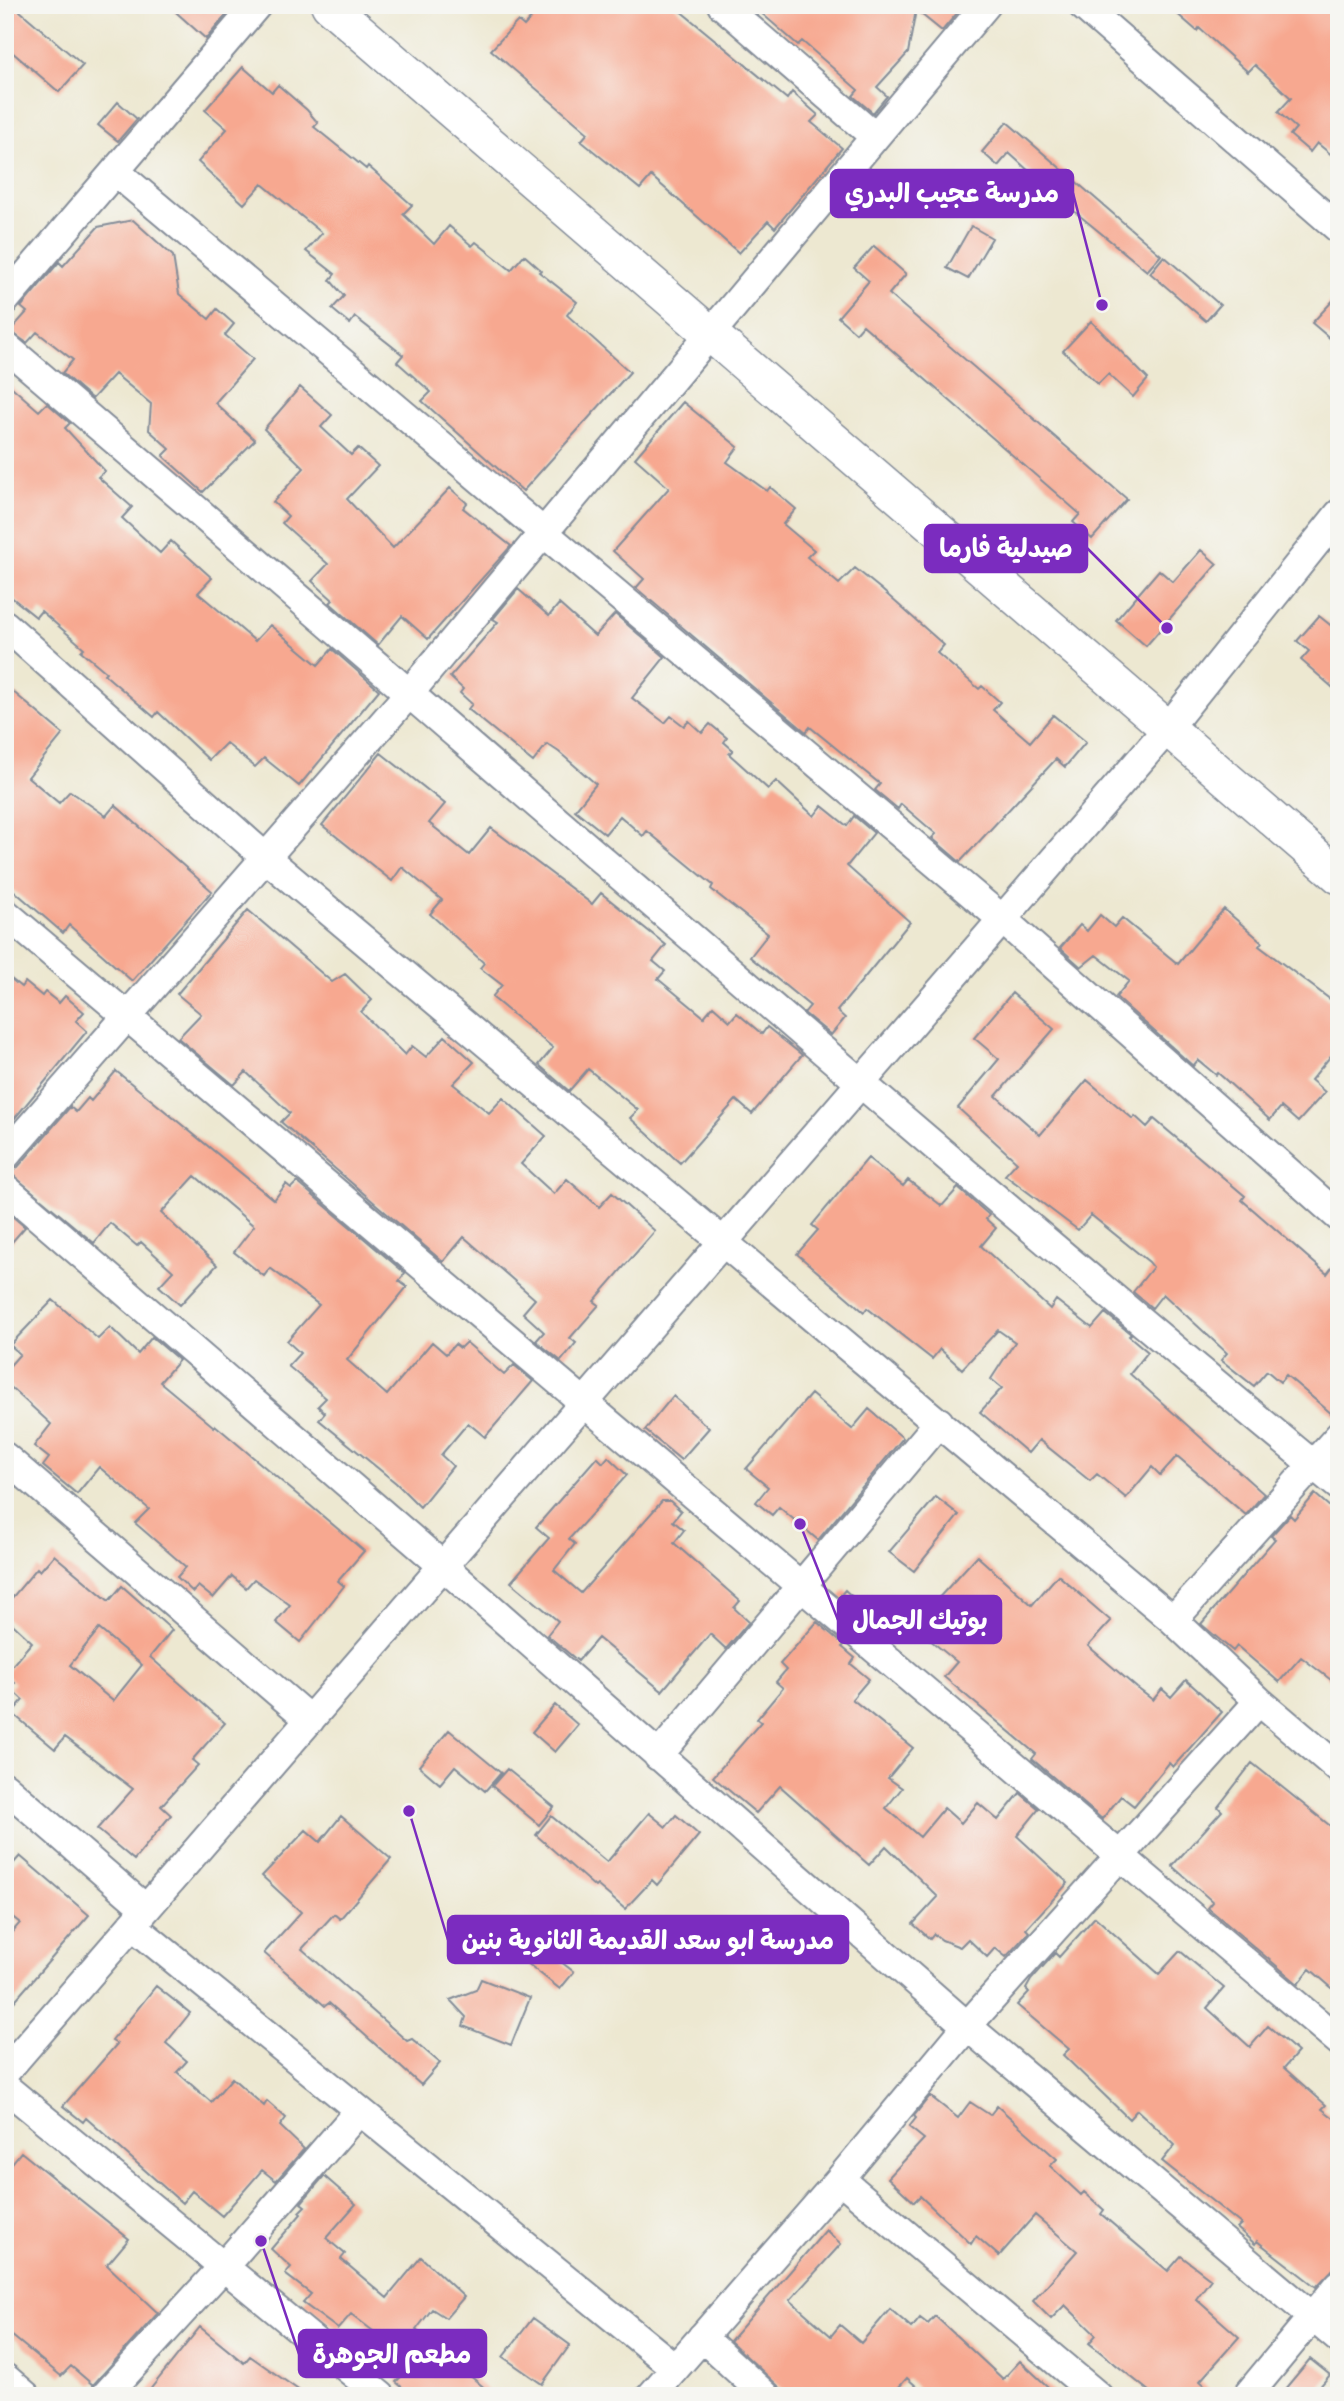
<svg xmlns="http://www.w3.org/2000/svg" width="1344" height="2401" font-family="Dekko,'Playpen Sans Arabic',sans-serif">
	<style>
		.building { fill: #f7a890; fill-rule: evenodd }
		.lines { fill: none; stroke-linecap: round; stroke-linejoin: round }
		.minor-casing { stroke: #848c98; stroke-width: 32 }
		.tertiary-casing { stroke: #848c98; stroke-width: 38 }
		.minor { stroke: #fff; stroke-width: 28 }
		.tertiary { stroke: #fff; stroke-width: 35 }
		.leader { fill: none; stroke: #7b2cbf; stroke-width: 2.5 }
		.callout-dot { fill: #7b2cbf; stroke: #f6f6f2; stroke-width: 2.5 }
		.callout { fill: #7b2cbf; stroke: #7b2cbf; stroke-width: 2.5 }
		.callout-label { font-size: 26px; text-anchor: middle; font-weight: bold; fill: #fff }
	</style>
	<rect width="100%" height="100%" fill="#f6f6f2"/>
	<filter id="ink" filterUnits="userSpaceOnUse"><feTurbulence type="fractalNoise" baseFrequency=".0143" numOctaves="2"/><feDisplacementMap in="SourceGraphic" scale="14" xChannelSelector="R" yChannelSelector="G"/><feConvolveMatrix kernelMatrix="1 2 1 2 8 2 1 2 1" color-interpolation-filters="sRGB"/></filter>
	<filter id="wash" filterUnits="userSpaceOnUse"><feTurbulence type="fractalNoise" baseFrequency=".00686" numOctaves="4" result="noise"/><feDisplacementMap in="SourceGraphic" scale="28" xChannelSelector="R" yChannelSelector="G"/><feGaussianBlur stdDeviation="1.57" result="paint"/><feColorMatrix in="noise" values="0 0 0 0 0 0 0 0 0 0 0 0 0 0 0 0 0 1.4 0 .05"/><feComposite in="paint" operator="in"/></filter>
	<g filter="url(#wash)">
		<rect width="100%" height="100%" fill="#ede8d1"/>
		<g id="blocks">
			<!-- building -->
			<path class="building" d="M5 5H13L83 65 59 92 5 46Z
				M168 5H235L206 39Z
				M543 5H673L787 99 792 92 818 115 811 122 842 148 775 228 768 221 739 253 651 176 640 189 581 141 588 133 491 50 518 21 524 26Z
				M752 5H964L942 31 916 10 908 53 877 87 887 96 873 113 853 96 858 90 802 41 798 45Z
				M1167 5H1339V161L1317 143 1310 152 1290 135 1296 128 1278 112 1291 98 1255 65 1248 72 1199 28 1197 31Z
				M243 67 272 92 278 85 307 110 318 123 314 127 366 169 368 166 412 205 403 214 434 244 449 226 472 246 476 242 511 270 524 255 541 270 539 272 577 302 567 315 630 372 523 491 422 401 431 392 397 362 403 355 355 317 350 324 332 309 344 296 330 280 335 274 306 251 322 233 262 184 244 204 198 162 227 129 205 110Z
				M118 102 137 119 118 141 98 125Z
				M1007 122 1161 255 1147 271 1063 202 1009 153 998 166 982 152Z
				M133 220 173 256 179 294 209 319 217 309 234 324 225 335 253 359 215 403 255 440 203 492 163 456 170 449 149 430 151 404 115 374 92 399 62 373 73 360 37 332 27 343 10 331 27 312 21 307 59 262 63 266 98 227Z
				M971 226 992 238 968 279 947 268Z
				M874 246 906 274 889 294 1127 499 1092 539 1073 522 1080 514 863 325 856 333 838 317 869 281 854 268Z
				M1164 256 1220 305 1206 321 1150 273Z
				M1339 294V346L1312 323Z
				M1091 321 1148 379 1133 397 1108 374 1098 384 1063 351Z
				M5 381 39 411 47 403 70 423 65 428 105 471 98 477 132 507 122 518 160 553 171 541 212 578 198 593 235 624 255 641 270 625 318 665 332 649 379 690 299 786 264 758 255 767 226 743 209 760 158 712 154 717 104 674 106 672 81 651 84 648 41 611 36 617 5 592Z
				M300 387 332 415 321 427 351 455 358 448 378 466 347 499 393 548 450 488 467 503 463 508 511 546 428 639 402 616 378 645 330 603 333 600 312 581 328 564 282 523 288 516 273 502 304 468 264 429Z
				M683 402 738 447 727 462 767 491 770 487 796 509 783 524 814 550 807 557 839 584 855 568 882 590 944 645 937 653 979 689 982 686 1000 702 993 710 1030 742 1053 715 1086 742 1065 767 1056 759 960 862 932 838 936 834 901 804 898 809 875 790 880 784 810 727 806 732 636 588 644 579 613 551 669 488 635 458Z
				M1201 550 1217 564 1146 646 1116 620 1159 570 1173 582Z
				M518 589 549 616 559 604 595 636 615 614 665 657 632 698 665 723 671 716 684 726 689 721 702 733 710 724 727 738 724 742 733 750 729 754 768 789 776 781 814 816 822 806 847 826 854 816 874 833 847 866 910 922 837 1011 845 1018 831 1035 804 1013 810 1006 750 957 768 934 711 889 713 885 647 831 643 836 620 816 605 834 575 810 596 784 559 752 547 744 533 762 468 709 472 704 460 693 463 689 450 677 498 622 493 619Z
				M1319 616 1339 632V693L1301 660 1309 651 1297 641Z
				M5 685 63 734 28 777 59 803 70 791 106 816 115 805 212 891 132 981 69 925 63 933 5 883Z
				M381 753 445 804 429 823 469 855 491 828 592 904 601 893 666 945 653 961 665 971 658 979 704 1017 713 1006 730 1021 737 1013 762 1034 767 1027 802 1055 752 1114 736 1100 680 1163 630 1118 638 1110 588 1069 569 1091 539 1065 553 1048 492 997 502 985 480 968 484 963 430 914 442 900 402 867 392 881 322 825Z
				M1224 909 1262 942 1259 946 1339 1006V1046L1311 1080 1325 1092 1298 1122 1281 1107 1270 1120 1218 1073 1216 1075 1198 1060 1193 1066 1116 997 1129 981 1096 955 1081 967 1060 948 1080 925 1087 931 1100 915 1114 927 1122 918 1178 964Z
				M248 910 332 982 345 974 372 1000 361 1012 405 1055 412 1046 426 1057 445 1036 474 1062 453 1084 489 1113 503 1098 546 1136 521 1164 554 1194 567 1179 599 1207 612 1193 655 1231 594 1301 599 1305 570 1338 576 1343 561 1361 536 1341 544 1332 523 1313 535 1299 464 1237 443 1262 281 1122 290 1113 246 1072 234 1085 178 1038 201 1014 177 994Z
				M5 974 21 987 25 982 42 996 45 992 59 1003 65 996 84 1012 76 1021 87 1031 5 1130Z
				M1012 993 1054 1029 996 1096 1040 1135 1087 1080 1133 1119 1135 1116 1147 1127 1154 1119 1245 1196 1242 1200 1327 1274 1339 1258V1420L1286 1375 1280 1382 1267 1371 1254 1386 1221 1360 1227 1353 1163 1294 1152 1308 1133 1292 1153 1267 1149 1262 1091 1215 1078 1230 1005 1175 1017 1162 958 1108 999 1059 974 1038Z
				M116 1071 274 1200 286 1184 291 1188 297 1182 405 1273 399 1281 407 1287 347 1360 387 1395 432 1342 446 1354 455 1344 460 1348 466 1342 504 1375 514 1365 533 1381 485 1437 468 1423 441 1455 453 1466 420 1507 396 1483 319 1420 325 1413 318 1406 326 1398 288 1366 300 1353 287 1341 319 1305 270 1268 264 1276 234 1252 254 1226 195 1176 161 1213 217 1265 180 1305 159 1286 173 1271 141 1242 137 1246 110 1223 94 1243 9 1172 18 1167 70 1107 76 1112 88 1098 91 1101Z
				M868 1158 903 1186 908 1180 942 1206 958 1188 989 1215 986 1219 996 1228 981 1246 1050 1309 1056 1300 1092 1328 1105 1313 1131 1334 1129 1336 1148 1352 1130 1374 1264 1494 1246 1515 1177 1456 1160 1475 1152 1467 1126 1498 1097 1474 1090 1481 1039 1440 1028 1453 980 1412 1002 1388 991 1379 1015 1342 998 1330 962 1369 940 1349 932 1359 867 1308 864 1312 797 1254 818 1230 812 1225Z
				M5 1210 25 1227 5 1250Z
				M53 1300 98 1339 110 1327 138 1354 152 1337 179 1360 160 1382 214 1427 215 1425 364 1551 338 1581 344 1586 300 1642 276 1622 290 1605 254 1579 246 1588 232 1576 213 1598 198 1586 193 1592 177 1577 186 1567 135 1523 149 1509 99 1467 77 1494 43 1466 49 1458 34 1446 51 1424 5 1382V1371L20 1354 10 1345Z
				M811 1394 852 1429 869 1409 903 1438 818 1540 779 1507 772 1515 756 1502 768 1487 746 1469Z
				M673 1396 709 1428 681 1460 645 1430Z
				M597 1457 603 1463 608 1457 627 1475 569 1539 575 1544 554 1570 581 1593 662 1501H670L681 1511 673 1521 684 1530 674 1543 740 1601 734 1608 749 1622 726 1649 710 1634 662 1691 598 1638 578 1661 547 1635 558 1621 511 1582 549 1538 536 1527Z
				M1315 1494 1339 1515V1626L1328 1637 1339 1646V1686L1301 1657 1279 1682 1237 1646 1233 1651 1201 1624 1275 1539 1271 1536 1290 1515 1294 1519Z
				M936 1497 959 1515 914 1571 889 1552Z
				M54 1555 109 1601 122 1586 172 1630 150 1657 225 1723 192 1760 198 1765 161 1806 171 1815 134 1860 97 1829 133 1789 65 1737 55 1749 12 1713 23 1700 10 1688 15 1683 5 1674 32 1642 5 1617V1606L37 1568 40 1571ZM99 1629 142 1665 113 1701 70 1665Z
				M977 1556 1032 1605 1058 1575 1111 1621 1088 1646 1137 1688 1153 1700 1162 1689 1171 1697 1186 1680 1222 1712 1173 1767 1169 1763 1134 1806 1121 1796 1102 1819 1032 1759 1036 1754 944 1677 957 1662 913 1626Z
				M845 1590 872 1615 867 1620 839 1597Z
				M817 1622 844 1645 842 1647 855 1658 851 1664 869 1679 852 1699 913 1748 888 1778 902 1788 886 1808 920 1837 944 1808 961 1823 978 1803 998 1820 1020 1793 1039 1809 1017 1836 1068 1883 1026 1929 1029 1932 1006 1957 995 1948 987 1957 968 1939 960 1947 942 1940 934 1934 930 1939 913 1924 938 1897 886 1846 869 1865 780 1786 756 1813 713 1777 761 1722 757 1719 783 1688 776 1682 786 1670 780 1664Z
				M555 1705 578 1725 555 1752 532 1732Z
				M449 1730 501 1773 485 1791 455 1766 440 1784 419 1766Z
				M1252 1763 1339 1833V1994L1310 1969 1298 1984 1208 1908 1213 1902 1172 1866 1222 1811 1218 1807Z
				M507 1769 554 1807 539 1825 492 1786Z
				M649 1813 666 1827 676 1815 699 1835 657 1885 652 1880 625 1909 597 1885 595 1887 536 1835 551 1816 607 1862Z
				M341 1816 391 1859 340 1919 334 1914 302 1949 407 2041 412 2039 440 2063 421 2085 329 2003 325 2006 264 1953 301 1912 262 1876 306 1830 320 1842Z
				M20 1856 89 1915 5 2012V1940L20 1923 5 1911V1873Z
				M1095 1917 1159 1974 1180 1951 1224 1988 1207 2008 1250 2047 1268 2026 1298 2052 1284 2068 1326 2105 1322 2109 1339 2122V2263L1316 2287 1257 2241 1255 2244 1237 2228 1241 2224 1162 2161 1175 2145 1137 2110 1129 2119 1063 2055 1069 2049 1017 2005 1029 1992 1026 1989 1031 1980 1055 1953 1059 1957Z
				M511 1923 574 1972 560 1989 498 1940Z
				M481 1979 530 1998 511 2045 463 2026 466 2017 450 2000 476 1990Z
				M156 1986 190 2013 166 2043 187 2061 177 2072 211 2102 232 2078 264 2106 267 2101 286 2118 280 2126 304 2149 276 2181 262 2170 222 2216 192 2191 182 2203 86 2118 83 2122 63 2106 117 2044 112 2041Z
				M930 2096 958 2118 970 2102 990 2115 997 2106 1057 2159 1050 2166 1081 2195 1084 2192 1104 2210 1101 2214 1168 2271 1181 2256 1211 2279 1196 2299 1239 2337 1200 2381 1217 2396H1155L1089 2343 1096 2335 1065 2305 1051 2319 1033 2301 1077 2251 1035 2215 999 2256 976 2236 971 2244 920 2196 914 2202 888 2178 924 2139 909 2127 916 2118 914 2116Z
				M21 2152 129 2239 107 2265 158 2313 93 2385 71 2366 61 2376 5 2330V2172Z
				M324 2176 356 2204 326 2238 345 2254 341 2259 387 2298 421 2257 464 2297 446 2318 432 2309 416 2330 494 2396H412L396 2382 411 2366 390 2344 351 2314 338 2329 303 2303 311 2294 285 2274 291 2267 271 2249 301 2214 299 2212 305 2206 301 2203Z
				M826 2230 841 2244 790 2300 831 2336 840 2325 861 2343 890 2309 912 2328 920 2318 928 2324 935 2316 1003 2379 1020 2361 1058 2396H927L907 2378 891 2396H789L730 2341Z
				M533 2318 570 2345 542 2384 503 2357Z
				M200 2327 244 2363 250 2356 307 2396H145Z
				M1310 2359 1330 2375 1312 2396H1279Z"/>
		</g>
	</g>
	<g filter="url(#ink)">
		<use href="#blocks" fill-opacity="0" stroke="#848c98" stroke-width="2"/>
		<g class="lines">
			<!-- minor casing -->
			<g class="minor-casing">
				<path id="minor" d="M1082 5 1339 229
					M875 137 986 5
					M116 172 1002 919 1339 1217
					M5 300 257 5
					M5 346C450 725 888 1114 1339 1486
					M5 625 266 858 1173 1620 1259 1701 1339 1769
					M5 913 1339 2041
					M5 1156 411 691 875 137 722 5
					M5 1188 443 1566 967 2026 1339 2339
					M5 1457 310 1720
					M1173 1620 1339 1436
					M658 1756 939 1422
					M5 1787 146 1909
					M132 1925 674 2367
					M5 2072 1167 729 1339 514
					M5 2087 381 2396
					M840 2179 1098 2396
					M702 2337 766 2396
					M5 2378 26 2396
					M105 2396 224 2266 358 2112
					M651 2396 840 2179 967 2026 1259 1701
					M1247 2396 1339 2285"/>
			</g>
			<!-- tertiary casing -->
			<g class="tertiary-casing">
				<path id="tertiary" d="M329 5 1339 876"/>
			</g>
			<!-- minor -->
			<use href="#minor" class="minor"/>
			<!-- tertiary -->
			<use href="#tertiary" class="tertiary"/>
		</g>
	</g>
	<!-- callouts -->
	<path class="leader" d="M1102 305L1073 193M1167 628L1087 548M800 1524L838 1620M409 1811L448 1940M261 2241L299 2354"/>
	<g class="callout-dot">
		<circle cx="1102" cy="305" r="7"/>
		<circle cx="1167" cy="628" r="7"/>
		<circle cx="800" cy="1524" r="7"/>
		<circle cx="409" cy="1811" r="7"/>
		<circle cx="261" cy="2241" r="7"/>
	</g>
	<g class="callout">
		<rect x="831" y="170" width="242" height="47" rx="7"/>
		<rect x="925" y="525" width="162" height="47" rx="7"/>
		<rect x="838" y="1596" width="163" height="47" rx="7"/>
		<rect x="448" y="1916" width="400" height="47" rx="7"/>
		<rect x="299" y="2330" width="187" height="47" rx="7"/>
	</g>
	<g class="callout-label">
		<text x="952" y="202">مدرسة عجيب البدري</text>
		<text x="1006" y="557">صيدلية فارما</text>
		<text x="920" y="1629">بوتيك الجمال</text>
		<text x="648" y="1949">مدرسة ابو سعد القديمة الثانوية بنين</text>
		<text x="392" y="2363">مطعم الجوهرة</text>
	</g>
	<!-- margin -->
	<rect width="1344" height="2401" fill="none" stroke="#f6f6f2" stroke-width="28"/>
</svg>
